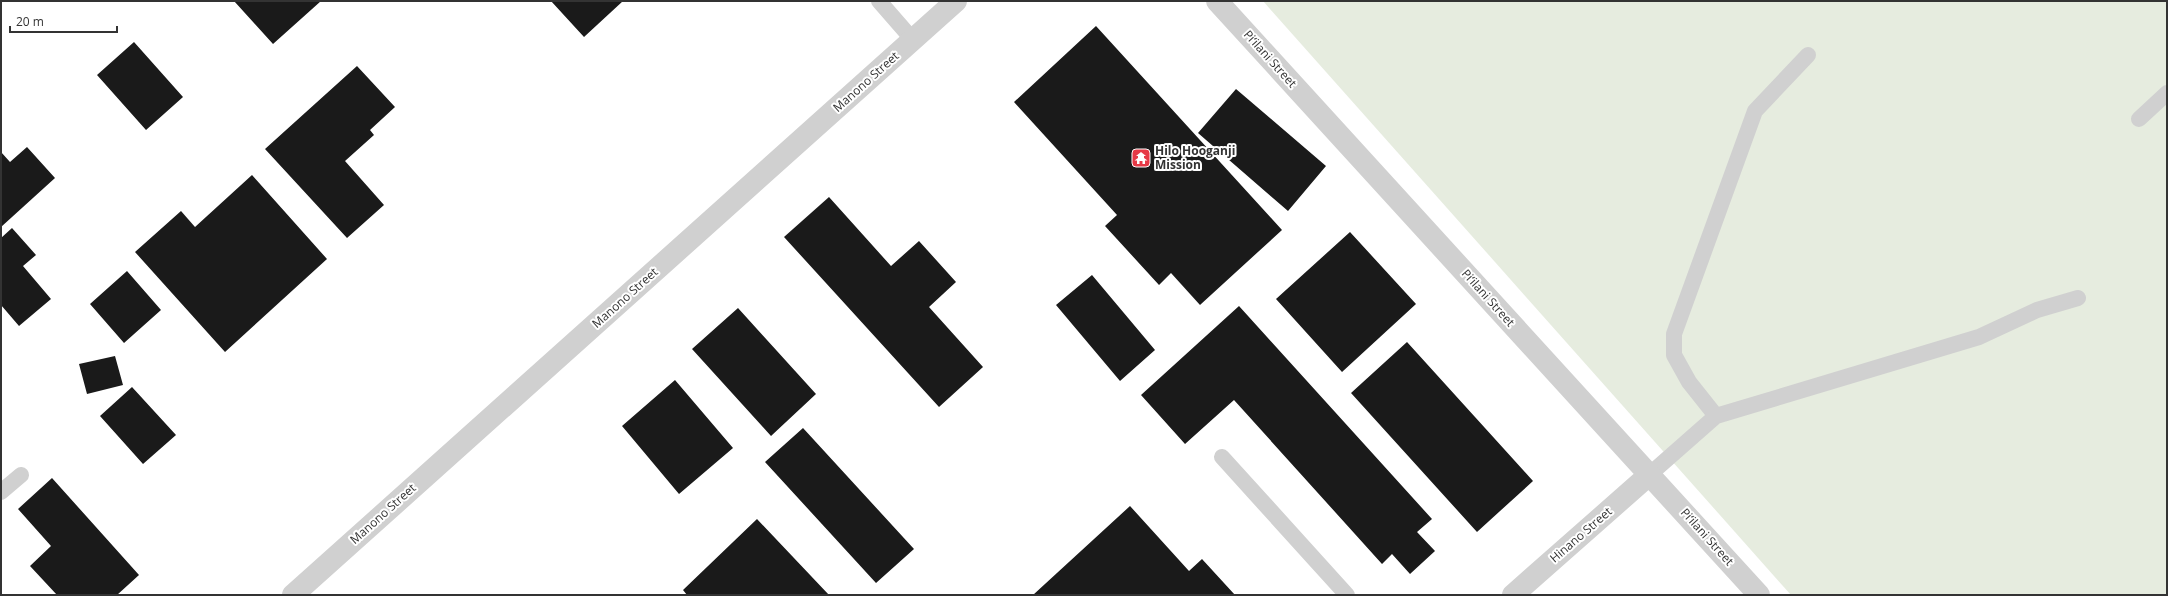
<svg xmlns="http://www.w3.org/2000/svg" width="2168" height="596" font-family="'Open Sans',sans-serif">
	<style>
		.green { fill: #e6ecdf }
		.building { fill: #1a1a1a }
		.lines { fill: none; stroke-linecap: round; stroke-linejoin: round }
		.service { stroke: #d0d0d0; stroke-width: 16 }
		.minor { stroke: #d0d0d0; stroke-width: 22 }
		.tertiary { stroke: #d0d0d0; stroke-width: 22 }
		.labels { text-anchor: middle; stroke-width: 4; stroke-linejoin: round; paint-order: stroke }
		.street-label { font-size: 12px; fill: #333; stroke: #fff }
		.poi-label { font-size: 12px; font-weight: bold; fill: #333; stroke: #fff; text-anchor: start }
	</style>
	<rect width="100%" height="100%" fill="#fff"/>
	<!-- green -->
	<path class="green" d="M1263 1H2167V595H1791Z"/>
	<!-- building -->
	<path class="building" d="M234 1H321L273 44Z
		M551 1H623L584 37Z
		M1096 26 1282 230 1200 305 1171 273 1159 285 1105 226 1117 215 1014 102Z
		M134 42 183 97 146 130 97 75Z
		M357 66 395 107 370 130 374 135 345 161 384 205 347 238 265 149Z
		M1236 89 1326 166 1288 211 1198 133Z
		M27 147 55 178 1 227V152L10 162Z
		M252 175 327 259 225 352 135 252 181 211 195 227Z
		M829 197 891 266 919 241 956 282 929 307 983 367 939 407 784 237Z
		M12 228 36 255 23 266 51 299 19 326 1 305V238Z
		M1350 232 1416 304 1342 372 1276 299Z
		M127 271 161 310 124 343 90 304Z
		M1092 275 1155 350 1120 381 1056 305Z
		M1239 306 1432 519 1417 532 1435 551 1410 574 1392 554 1382 564 1234 400 1185 444 1141 395Z
		M738 308 816 394 771 436 692 349Z
		M1407 342 1533 481 1477 532 1351 393Z
		M115 356 123 385 87 394 79 364Z
		M675 380 733 448 679 494 622 426Z
		M132 387 176 435 143 464 100 416Z
		M803 428 914 549 876 583 765 462Z
		M52 478 139 575 117 595H57L30 566 51 546 18 509Z
		M1130 506 1189 571 1202 559 1235 595H1033Z
		M757 519 829 595H687L683 590Z"/>
	<g class="lines">
		<!-- service -->
		<path class="service" d="M879 1 913 40
			M2139 119 2167 93
			M1716 416 1689 382 1674 355V334L1755 111 1808 55
			M1222 457 1347 595
			M1649 475 1716 416 1979 337 2037 310 2078 298
			M1 492 21 475"/>
		<!-- minor -->
		<path class="minor" d="M1217 1 1759 595
			M1513 595 1649 475"/>
		<!-- tertiary -->
		<path class="tertiary" d="M293 595 956 1"/>
	</g>
	<!-- icons -->
	<defs>
		<g id="temple-square" transform="scale(1)"><rect x="-9" y="-9" width="18" height="18" rx="4" fill="#e63946" stroke="#fff"/><path d="M0-6L5-2H3V0L6.5 2.5H4V6H1.5V3h-3V6H-4V2.5H-6.5L-3 0V-2H-5Z" fill="#fff"/></g>
	</defs>
	<g fill-rule="evenodd">
		<use href="#temple-square" x="1141" y="158"/>
	</g>
	<g class="labels">
		<!-- street labels -->
		<g class="street-label">
			<text transform="translate(1270 59) rotate(48)" y="4">Pi‘ilani Street</text>
			<text transform="translate(866 82) rotate(-42)" y="4">Manono Street</text>
			<text transform="translate(625 298) rotate(-42)" y="4">Manono Street</text>
			<text transform="translate(1488 298) rotate(48)" y="4">Pi‘ilani Street</text>
			<text transform="translate(383 514) rotate(-42)" y="4">Manono Street</text>
			<text transform="translate(1581 535) rotate(-41)" y="4">Hinano Street</text>
			<text transform="translate(1707 537) rotate(48)" y="4">Pi‘ilani Street</text>
		</g>
		<!-- poi labels -->
		<g class="poi-label">
			<text x="1155" y="155">Hilo Hooganji<tspan x="1155" dy="14">Mission</tspan></text>
		</g>
	</g>
	<!-- border -->
	<rect width="2168" height="596" fill="none" stroke="#333333" stroke-width="4"/>
	<!-- scale -->
	<path d="M10 26v6h107v-6" fill="none" stroke="#333333" stroke-width="2"/>
	<text x="16" y="26" font-size="12" fill="#333333" stroke="#ffffff" stroke-width="3" paint-order="stroke">20 m</text>
</svg>
